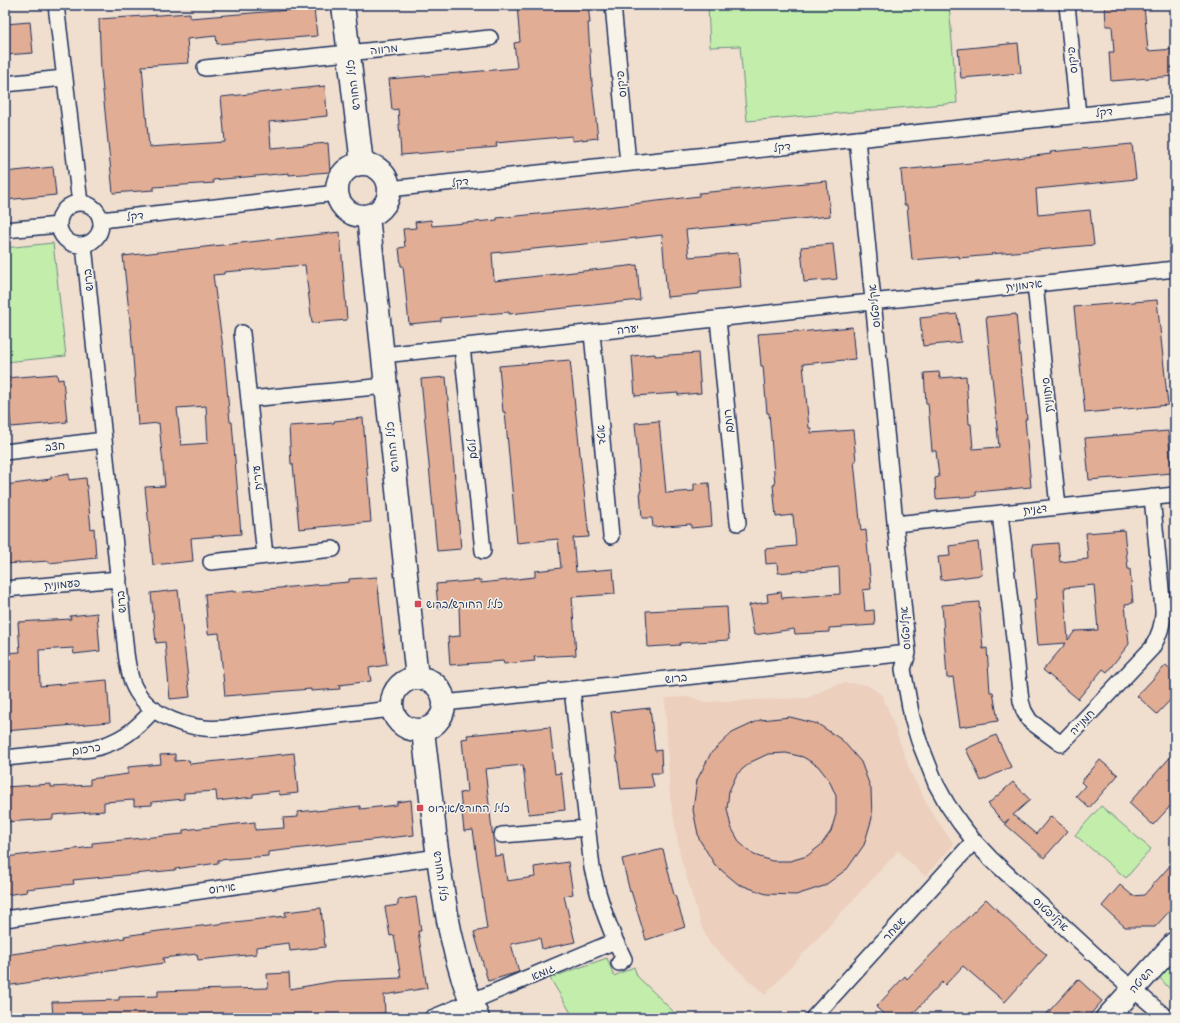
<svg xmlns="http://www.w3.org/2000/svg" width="1180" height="1023" font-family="Kalam,'Playpen Sans Hebrew',sans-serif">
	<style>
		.built { fill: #eccfbd }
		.green { fill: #c2edaa; stroke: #6e8e84 }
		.building { fill: #e1ad94; stroke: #1b2f5e; fill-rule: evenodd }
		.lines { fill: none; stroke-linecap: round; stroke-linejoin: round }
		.street-casing { stroke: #1b2f5e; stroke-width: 18 }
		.secondary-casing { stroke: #1b2f5e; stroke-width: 25 }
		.street { stroke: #f7f3e8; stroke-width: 15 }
		.secondary { stroke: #f7f3e8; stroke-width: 22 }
		.poi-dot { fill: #d1495b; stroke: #f7f3e8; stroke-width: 1.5 }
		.labels { text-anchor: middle; stroke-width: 3; stroke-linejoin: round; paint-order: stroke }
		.street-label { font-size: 11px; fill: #1b2f5e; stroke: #f7f3e8 }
		.poi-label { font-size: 11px; fill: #1b2f5e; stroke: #f7f3e8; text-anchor: start }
	</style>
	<rect width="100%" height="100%" fill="#f0decf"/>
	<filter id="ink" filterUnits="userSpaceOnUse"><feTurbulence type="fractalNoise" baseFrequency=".025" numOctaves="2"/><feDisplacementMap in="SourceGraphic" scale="8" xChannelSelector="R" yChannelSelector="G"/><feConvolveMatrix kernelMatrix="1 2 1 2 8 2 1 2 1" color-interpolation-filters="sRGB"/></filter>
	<g filter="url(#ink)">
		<!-- built -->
		<path class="built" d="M851 683 867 685 882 695 888 709 910 771 931 812 954 844 925 876 898 851 765 995 710 944 702 928 681 859 670 797 665 698 690 697 705 702 807 698 838 684Z"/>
		<!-- green -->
		<path class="green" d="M708 5H949L957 103 747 121 740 46 710 47Z
			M53 243 66 356 5 362V248Z
			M1101 806 1151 849 1126 878 1075 835Z
			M607 958 614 976 634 967 637 976 680 1018H574L550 978Z
			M1175 959V995L1159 977Z"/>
		<!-- building -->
		<path class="building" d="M517 5H588L590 23H588L592 83 598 138 572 141V136L496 143 497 147 401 155 398 109 392 110 389 79 517 68 514 43 520 42Z
			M1105 5H1144L1148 51 1175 49V76L1111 81 1109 52H1114L1112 26H1106Z
			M314 8 317 36 217 44 216 36 187 39 189 63 142 66 146 114 149 147 225 142 221 97 325 86 327 116 269 122 271 148 328 143 330 172 289 175V173L213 180 214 183 154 187V190L113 193 101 71 99 19 190 13V18Z
			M30 22 33 53 5 55V24Z
			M1018 43 1021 73 961 78 958 49Z
			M1132 144 1136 179 1036 189 1038 215 1090 210 1094 245 991 254 992 255 959 258V256L912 260 907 205H904L901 170 1000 160 1051 154 1050 152Z
			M53 167 56 195 5 200V172Z
			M827 181 830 216 686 230 689 257 738 253 741 288 699 292V294L667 297 662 235 585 244 492 253 494 281 637 265 640 300 509 314V312L441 318V321L409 324 403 266H401L399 248 405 247 403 229 416 228 415 222 431 220 432 226 497 220V218L599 208 699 196V193Z
			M340 232 347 320 312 323 305 265 224 272V274L213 275 224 355 230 422H232L241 534 191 538 193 561 153 565 145 487 165 486 159 423 138 425 131 330 123 256ZM206 406 208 443 181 445 177 408Z
			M833 244 837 279 804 282 801 247Z
			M1157 300 1168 405 1085 413 1074 307Z
			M957 314 961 342 923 346 920 318Z
			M1016 314 1022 376H1023L1027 419H1025L1031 487 976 492V496L936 499 935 478 939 477 936 451H932L928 403H926L924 373 939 372 940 378 966 376 969 424H971L973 449 999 447 986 317Z
			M852 327 855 359 803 364 809 428H811V433L853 430 856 461H854L861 531 866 530 871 589 863 590 865 611 874 610 875 625 829 628V632L795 634 794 629 754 635 749 605 768 602 767 594 781 592 782 598 840 594 839 567 778 573 777 563 766 564 765 549 796 546 793 515 776 517 773 485H775L769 413H767L763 366H761L758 334 798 331 799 332Z
			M698 353 701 393 678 395V393L635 396 632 356 655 354V356Z
			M570 360 589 537 573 538 576 572 613 569 615 594 572 597 576 655 534 657 535 661 504 664 503 661 450 665 448 637 460 636 459 606 438 608 436 584 481 580V583L535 577V571L561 568 558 539 517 543 505 412H503L499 366Z
			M57 374 58 380 63 379 67 422 11 427 10 416H5V378Z
			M446 377 461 549 437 551 421 379Z
			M363 418 371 522 299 529 293 464H291L289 426 334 423V421Z
			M659 421 666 493 694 491V484L709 483 712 526 691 528V524L653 527 652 518H642L640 491H641L635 423Z
			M1168 431 1172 473 1089 480 1085 438Z
			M69 474V480L86 478 91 529 94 528 96 558 49 563V561L5 564V485L51 479V477Z
			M1124 530 1128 569H1130L1133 603 1125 604 1129 644 1107 672 1103 669 1078 699 1043 670 1066 643 1038 645 1034 599H1037L1032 545 1058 543 1060 562 1088 559 1086 533ZM1094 585 1098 630 1075 631 1068 640 1064 588Z
			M978 542 982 575 941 580 938 557 950 556 949 546Z
			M377 577 383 636 387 665 369 668 371 681 339 685 340 689 311 691V689L225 696 219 633 208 634 205 594 233 591V592L349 582V579Z
			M178 590 190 697 170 699 165 642 156 643 151 593Z
			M979 602 983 649 987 648 990 692H993L998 721 960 727 953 677 947 678 942 605Z
			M727 607 729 640 680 643V645L648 647 646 611Z
			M97 613 100 651 74 654 73 648 39 650 40 686 107 680 110 722 5 731V653L20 652 18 622 71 619 70 616Z
			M1166 665 1175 674V695L1157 714 1137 696Z
			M650 708 655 751 661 750 662 773H651L654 787 621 789 611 712Z
			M790 717 818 724 842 740 861 762 871 789 872 818 864 845 847 869 824 886 796 895 766 894 738 884 715 865 699 839 693 810 697 780 711 753 732 733 760 720ZM786 753 803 757 818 766 829 780 836 796V814L831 831 821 845 807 856 790 861H772L754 855 740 843 731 827 727 809 729 791 737 774 751 762 768 754Z
			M550 727 555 774 561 773 565 810 529 814 523 765 485 769 495 856 503 855 507 881 535 877 534 867 568 862 573 894 564 896 575 942 542 949 540 938 511 944 519 972 488 981 474 932 487 929 473 830 464 831 460 793 467 792 462 739 468 738 467 735Z
			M996 735 1011 767 981 781 966 749Z
			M1175 752V801L1153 825 1129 803Z
			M294 753 298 793 280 795 279 791 253 794V797L217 801 216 791 184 793V799L152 802V805L134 806V800L104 802V811L53 815V819L5 822V787L51 784V787L90 785V779L128 774V767L161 764 160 755 175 754V761L189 760 190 764Z
			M1100 760 1118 775 1089 808 1076 796 1085 786 1081 782Z
			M1013 782 1030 800 1013 815 1036 834 1051 816 1068 831 1044 858 1005 824 1009 819 1004 823 988 804Z
			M411 800 414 835 268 852V856L218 860V863L175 869V870L73 880 74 884 26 889 27 892 5 895V857L92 847V843L183 834V830L255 822V830L284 828 283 818 298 817V812L316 810V811L360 806V809L397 805V802Z
			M663 849 674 895H675L685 927 646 940 631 891 630 892 622 859Z
			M1175 860V905L1155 927H1125L1102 906 1120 885 1133 896 1144 895Z
			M416 897 421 931H418L427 988 384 995 385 1013 342 1016V1018H257V1016L228 1018H53L52 1002 119 1000V997L158 996V991L268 988 267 974 289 973 290 989 335 981 401 978 394 935 390 936 385 907 398 905V900Z
			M986 899 1022 934 1047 955 1005 1002 963 966 945 985 942 982 909 1018H888L876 1007 905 976 907 979Z
			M321 908 325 947 290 951 289 943 256 947V954L198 960 197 954 163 958 164 963 5 986V955L125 938 124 936 159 931 286 916 285 912Z
			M1078 979 1102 1001 1087 1018H1043Z"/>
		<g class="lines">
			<!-- street casing -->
			<g class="street-casing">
				<path id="street" d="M56 5 80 203
					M613 5 628 163
					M1067 5 1078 115
					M205 68 490 38
					M5 84 64 78
					M857 139 908 653 903 669 912 718 919 741 936 784 947 804 960 823 974 841 990 858 1114 973 1167 1018
					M389 189 1175 105
					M59 224a21 21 0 1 1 42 0a21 21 0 1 1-42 0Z
					M101 220 337 193
					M5 230 59 225
					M84 245 125 643C126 656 128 669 132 682 143 711 176 725 204 728 211 729 218 728 225 728L392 709
					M1035 284 1058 507
					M718 319 738 523
					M242 333 265 556
					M592 333 611 536
					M462 346 483 551
					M383 355 1175 269
					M249 399 386 386
					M5 452 104 440
					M1000 513 1021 701 1024 711 1030 721 1061 744 1152 648C1159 636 1164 623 1163 609L1152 497
					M895 524 1175 495
					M211 562 333 549
					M5 589 119 579
					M572 689 592 868C599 900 609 930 624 959L619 963
					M444 703 908 653
					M5 758 92 749C120 742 135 731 154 709
					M502 835 587 828
					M5 919 438 857
					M432 1018 615 941
					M813 1018 974 841"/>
			</g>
			<!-- secondary casing -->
			<g class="secondary-casing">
				<path id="secondary" d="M343 5 362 164
					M337 190a26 26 0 1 1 52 0a26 26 0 1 1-52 0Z
					M368 216 417 678
					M392 704a26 26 0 1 1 52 0a26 26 0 1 1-52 0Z
					M423 730C427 767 432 804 436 842 444 902 452 962 478 1018
					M1107 1018 1175 943"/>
			</g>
			<!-- street -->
			<use href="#street" class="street"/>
			<!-- secondary -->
			<use href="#secondary" class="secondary"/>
		</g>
	</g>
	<!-- markers -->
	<g class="poi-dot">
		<rect x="414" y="600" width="8" height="8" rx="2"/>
		<rect x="416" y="804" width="8" height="8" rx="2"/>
	</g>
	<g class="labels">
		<!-- street labels -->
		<g class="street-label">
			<text transform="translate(384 49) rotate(-6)" y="4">מרווה</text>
			<text transform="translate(1072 60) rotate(-96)" y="4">פיקוס</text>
			<text transform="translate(621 84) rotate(-96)" y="4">פיקוס</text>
			<text transform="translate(353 85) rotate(-97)" y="4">כליל החורש</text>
			<text transform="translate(1104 112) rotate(-6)" y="4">דקל</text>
			<text transform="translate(782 147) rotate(-6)" y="4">דקל</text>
			<text transform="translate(460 182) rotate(-6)" y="4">דקל</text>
			<text transform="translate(135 216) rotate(-7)" y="4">דקל</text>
			<text transform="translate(88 280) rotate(-96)" y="4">ברוש</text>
			<text transform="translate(1024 285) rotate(-6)" y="4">אדמונית</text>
			<text transform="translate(874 306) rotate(-96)" y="4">אקליפטוס</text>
			<text transform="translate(628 329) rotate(-6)" y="4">יערה</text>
			<text transform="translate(1047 395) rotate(-96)" y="4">סיתוונית</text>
			<text transform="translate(728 421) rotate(-96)" y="4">רותם</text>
			<text transform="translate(601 435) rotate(-95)" y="4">אטד</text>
			<text transform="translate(55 446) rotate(-7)" y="4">חצב</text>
			<text transform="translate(392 447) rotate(-96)" y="4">כליל החורש</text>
			<text transform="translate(472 449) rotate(-96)" y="4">לוטם</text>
			<text transform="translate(257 478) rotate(-96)" y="4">עירית</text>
			<text transform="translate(1035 509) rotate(-6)" y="4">דגנית</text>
			<text transform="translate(62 584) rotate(-5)" y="4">פעמונית</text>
			<text transform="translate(121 602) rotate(-95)" y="4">ברוש</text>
			<text transform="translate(905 628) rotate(-94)" y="4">אקליפטוס</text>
			<text transform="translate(676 678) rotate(-6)" y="4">ברוש</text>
			<text transform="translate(1082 722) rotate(-46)" y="4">חמנייה</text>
			<text transform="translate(86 749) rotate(-9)" y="4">כרכום</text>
			<text transform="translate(441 876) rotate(82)" y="4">כליל החורש</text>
			<text transform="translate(222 888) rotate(-8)" y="4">אירוס</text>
			<text transform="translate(1051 914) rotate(43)" y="4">אקליפטוס</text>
			<text transform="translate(894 929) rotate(-48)" y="4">אשחר</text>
			<text transform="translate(543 972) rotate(-23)" y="4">גומא</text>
			<text transform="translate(1141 980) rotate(-48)" y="4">השיטה</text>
		</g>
		<!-- poi labels -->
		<g class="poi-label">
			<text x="426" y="608">כליל החורש/ברוש</text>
			<text x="428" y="812">כליל החורש/אירוס</text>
		</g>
	</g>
	<!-- margin -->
	<rect width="1180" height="1023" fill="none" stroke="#f7f3e8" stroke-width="20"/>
	<rect x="10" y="10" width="1160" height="1003" fill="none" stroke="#1b2f5e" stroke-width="1.5" filter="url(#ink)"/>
</svg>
